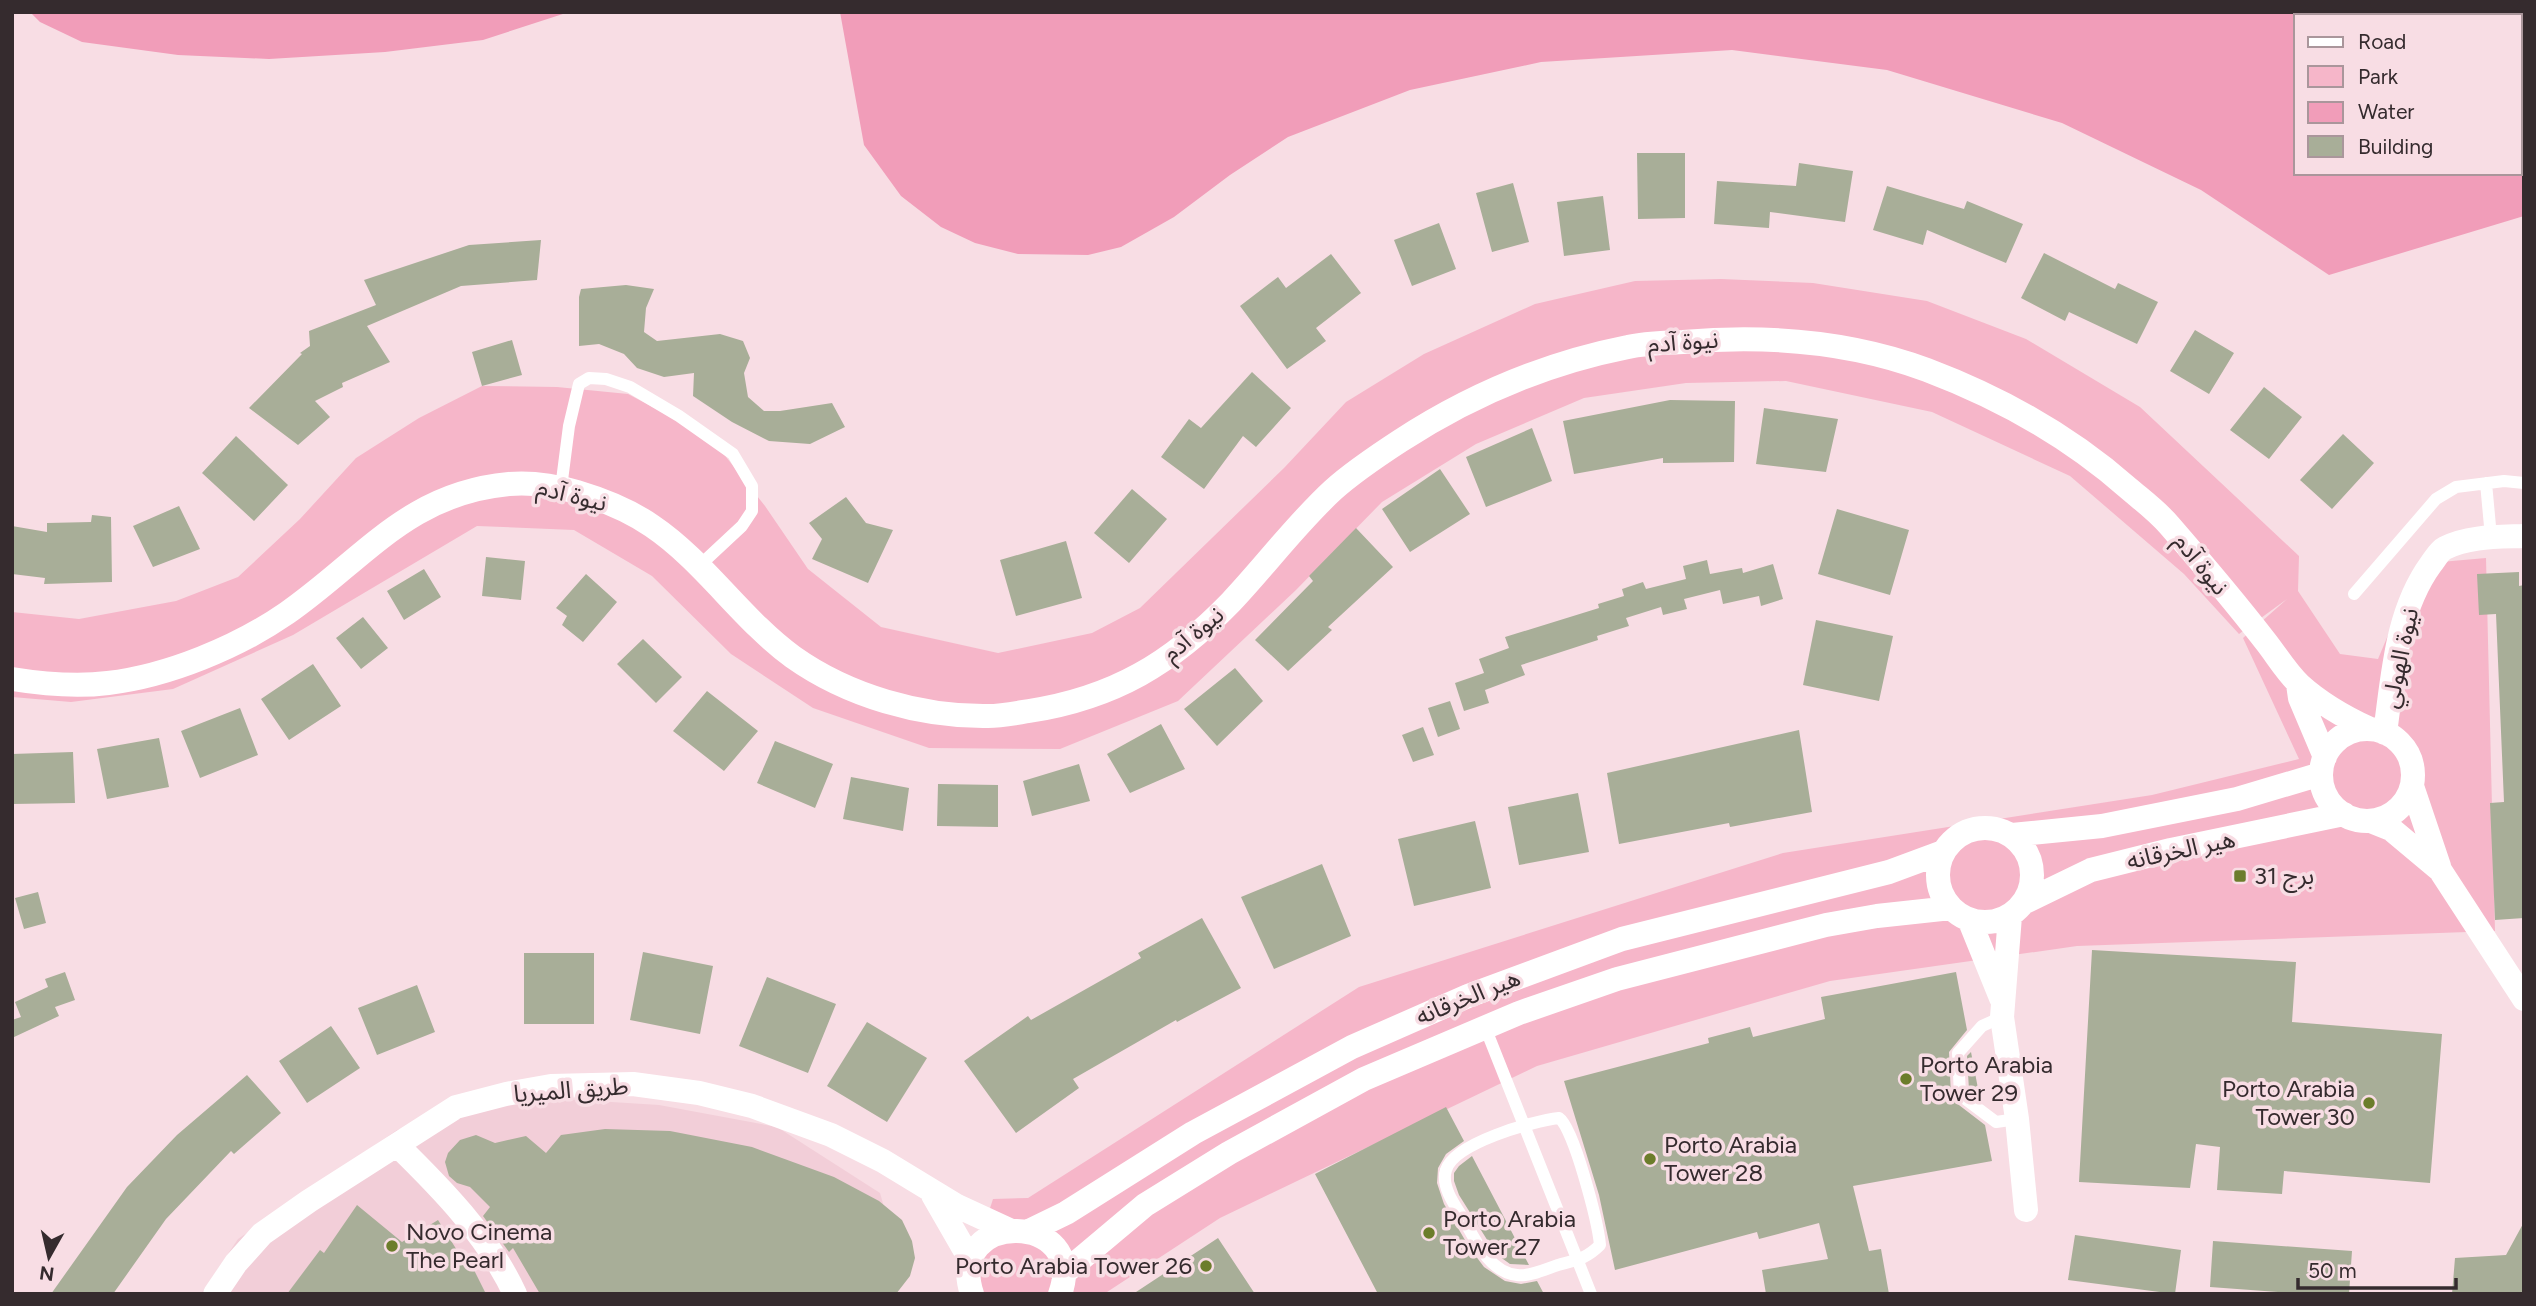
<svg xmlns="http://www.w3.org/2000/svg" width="2536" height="1306" font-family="Figtree,'Noto Sans Arabic',sans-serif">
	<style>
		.built { fill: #f2ced8 }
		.green { fill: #f6b6c9 }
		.water { fill: #f19db9; fill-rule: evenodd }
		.building { fill: #a8ae98 }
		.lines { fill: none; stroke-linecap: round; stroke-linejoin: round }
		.service { stroke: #fff; stroke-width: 12 }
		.minor { stroke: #fff; stroke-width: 24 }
		.poi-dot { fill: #6c7d2b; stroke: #f8dde4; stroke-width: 2.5 }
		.labels { text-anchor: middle; stroke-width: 7; stroke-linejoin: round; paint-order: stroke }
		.street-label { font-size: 24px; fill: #352b2e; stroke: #f8dde4 }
		.poi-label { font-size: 24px; fill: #352b2e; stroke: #f8dde4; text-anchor: start }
	</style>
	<rect width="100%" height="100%" fill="#f8dde4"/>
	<!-- built -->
	<path class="built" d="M564 1099 659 1105 777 1127 880 1193 902 1269 880 1294H201L238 1239 397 1130 483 1106Z"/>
	<!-- green -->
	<path class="green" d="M1721 279 1813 283 1927 301 2026 339 2140 407 2299 556 2298 591 2340 654 2378 659 2418 564 2486 558 2495 931 2077 946 1830 981 1537 1066 1220 1218 1104 1294H962L993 1199 1028 1198 1359 987 1783 853 2152 795 2299 759 2243 638 2287 599 2239 634 2184 574 2070 476 1932 412 1786 381 1686 383 1584 398 1476 444 1382 502 1296 590 1178 701 1060 749 929 748 813 708 731 654 652 576 574 530 477 526 293 635 173 689 71 702 12 697V612L79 619 176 601 238 577 300 519 356 458 419 418 482 386 557 387 628 394 711 438 765 506 808 569 881 627 998 653 1092 633 1140 608 1284 468 1346 402 1424 354 1535 304 1635 281Z"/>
	<!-- water -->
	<path class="water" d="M30 12H569L483 40 385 52 269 59 178 55 82 42 40 22Z
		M840 12H2524V216L2329 275 2201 190 2062 123 1887 70 1732 50 1541 62 1410 90 1288 137 1230 175 1174 217 1121 247 1088 255 1018 254 975 243 941 227 901 196 864 145ZM2296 16H2520V173H2296Z"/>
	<!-- building -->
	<path class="building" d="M1637 153H1685V218L1638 219Z
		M1799 163 1853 171 1845 222 1770 212 1769 228 1714 224 1717 181 1796 186Z
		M1513 183 1529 242 1492 252 1476 193Z
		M1887 186 1964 209 1967 201 2023 224 2006 263 1927 230 1923 245 1873 230Z
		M1603 196 1610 250 1564 256 1557 202Z
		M1439 223 1456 269 1412 286 1394 240Z
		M541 240 537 280 461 286 367 326 390 362 342 383 343 387 315 401 330 417 298 445 249 408 302 354 300 353 310 346 309 331 376 305 364 280 469 245Z
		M2044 253 2115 289 2118 283 2158 302 2137 344 2069 312 2065 321 2021 298Z
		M1331 254 1361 293 1316 328 1326 341 1287 369 1240 306 1278 277 1286 288Z
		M626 285 654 289 646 308 644 332 657 341 720 334 743 341 750 358 744 373 748 397 764 411H780L832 403 845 427 810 444 769 441 732 422 693 396 694 373 664 377 637 368 624 354 599 344 579 346V297L581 289Z
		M2195 330 2234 353 2209 394 2170 371Z
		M512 340 522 375 482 386 472 352Z
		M1252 372 1291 408 1256 447 1243 436 1204 489 1161 457 1189 419 1201 428Z
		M2264 387 2302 417 2269 459 2230 430Z
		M1670 400 1735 401 1734 462 1663 463V458L1574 474 1563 421Z
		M1764 408 1838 419 1826 472 1756 464Z
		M1532 428 1552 481 1486 507 1466 457Z
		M2343 434 2374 463 2332 509 2300 480Z
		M236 436 288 485 254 521 202 473Z
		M1440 469 1470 514 1410 552 1382 509Z
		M1132 489 1167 519 1129 563 1094 533Z
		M846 497 866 523 893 530 868 583 812 559 822 539 809 523Z
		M179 506 200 549 153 567 133 526Z
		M1837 509 1909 530 1890 595 1818 574Z
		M92 515 111 517 112 582 44 584 45 578 12 574V526L47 532V523L91 522Z
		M1356 528 1393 567 1328 627 1332 630 1288 671 1255 640 1313 581 1309 576Z
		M1066 541 1082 598 1016 616 1000 560Z
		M486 557 525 561 521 600 482 596Z
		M1707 560 1710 574 1742 568 1743 573 1773 564 1783 599 1761 606 1759 596 1723 604 1720 590 1684 599 1687 609 1663 615 1661 607 1626 618 1629 626 1597 636 1598 640 1521 665 1525 675 1485 690 1489 703 1464 711 1455 683 1484 673 1479 659 1509 648 1505 637 1599 608 1598 604 1624 596 1622 589 1643 582 1646 589 1686 579 1683 566Z
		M424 569 441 597 404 620 387 591Z
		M2519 572V586L2524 585V918L2495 920 2490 803 2504 802 2496 614 2479 615 2477 574Z
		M586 574 617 602 583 642 562 625 567 616 556 608Z
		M363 617 388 648 361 669 336 638Z
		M1816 620 1893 636 1879 701 1803 685Z
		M643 639 682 677 656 703 617 664Z
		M313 664 341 706 289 740 261 699Z
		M1235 668 1263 701 1217 746 1184 709Z
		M707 691 758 731 724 771 673 731Z
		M1450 701 1460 729 1438 737 1428 708Z
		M240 708 258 755 200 778 181 731Z
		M1161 724 1185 769 1130 793 1107 754Z
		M1423 727 1434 755 1413 762 1402 735Z
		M1799 730 1812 812 1730 827 1729 823 1619 844 1607 773Z
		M159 738 169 787 107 799 97 749Z
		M775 741 833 764 815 808 757 783Z
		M73 752 75 803 12 804V754Z
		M1079 764 1090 801 1032 816 1023 781Z
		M851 777 909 788 903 831 843 819Z
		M938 784 998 785V827L937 826Z
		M1578 793 1589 852 1519 865 1508 807Z
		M1475 821 1491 888 1414 906 1398 839Z
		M1322 864 1351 936 1274 969 1241 897Z
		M38 892 46 923 24 929 15 898Z
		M1202 918 1241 988 1177 1022 1176 1020 1073 1079 1079 1088 1016 1133 964 1061 1028 1016 1031 1020 1141 958 1138 953Z
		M2092 950 2296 962 2292 1022 2442 1034 2430 1183 2284 1171 2282 1194 2217 1190 2220 1147 2196 1144 2190 1188 2079 1182Z
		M643 952 713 966 700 1034 630 1020Z
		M524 953H594V1024H524Z
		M65 972 75 1000 55 1007 59 1016 12 1038V1020L21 1017 15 1002 48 987 45 979Z
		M1956 972 1967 1030 1949 1052 1951 1096 1955 1102 1985 1125 1992 1161 1853 1186 1869 1251 1881 1249 1889 1294H1766L1762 1270 1828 1259 1819 1223 1759 1239 1757 1232 1615 1270 1599 1195 1564 1081 1709 1043 1708 1038 1750 1027 1753 1037 1825 1019 1821 997Z
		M767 977 836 1004 808 1073 739 1046Z
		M417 985 435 1032 377 1055 358 1008Z
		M867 1022 927 1058 887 1122 827 1086Z
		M331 1026 360 1068 307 1103 279 1061Z
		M1971 1052 1980 1099 1969 1090 1967 1056Z
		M247 1075 281 1113 234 1154 231 1151 166 1219 113 1294H51L127 1187 177 1135Z
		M1446 1107 1464 1141 1446 1154 1438 1168 1437 1183 1444 1204 1469 1247 1484 1267 1505 1281 1521 1284 1537 1281 1544 1294H1378L1315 1174Z
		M605 1129 670 1131 752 1147 834 1177 879 1201 902 1220 912 1241 915 1258 910 1276 896 1294H540L513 1248 509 1252 483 1216 490 1207 470 1187 457 1183 449 1176 445 1162 448 1153 460 1140 476 1135 495 1143 526 1136 546 1153 561 1135Z
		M1472 1156 1529 1265 1510 1264 1496 1254 1459 1195 1454 1181V1173L1459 1166Z
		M357 1205 402 1242 438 1220 465 1263 470 1262 486 1294H287L320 1250 324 1253Z
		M2524 1222V1294H2452L2455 1258 2506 1255Z
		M2075 1235 2181 1250 2175 1294 2068 1280Z
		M1218 1238 1255 1294H1133Z
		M2213 1241 2352 1251 2349 1294H2305L2210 1287Z"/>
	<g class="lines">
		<!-- service -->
		<path class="service" d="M2486 483 2491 537
			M561 488 569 426 579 384 589 378 606 379 630 387 679 416 733 454 752 486V511L742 526 698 567
			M2354 594 2436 499 2456 487 2504 481 2524 483
			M2002 1017 1982 1026 1958 1053 1960 1095 1996 1122 2017 1119
			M1485 1027 1591 1294
			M1559 1118C1574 1128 1598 1223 1600 1245 1586 1259 1576 1260 1558 1265 1546 1269 1529 1277 1517 1275 1488 1272 1474 1237 1461 1215 1453 1203 1441 1185 1446 1170 1454 1143 1533 1121 1559 1118Z"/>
		<!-- minor -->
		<path class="minor" d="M12 679C43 684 77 687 108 683 168 676 238 647 287 613 363 560 408 493 509 484 531 482 556 486 577 492 604 500 629 510 652 526 704 561 742 620 793 657 848 696 921 717 988 716 1002 716 1016 713 1029 711 1114 698 1172 663 1231 602 1266 565 1296 524 1333 490 1353 472 1377 456 1400 441 1469 396 1547 363 1628 347 1646 343 1665 343 1683 342 1765 335 1849 341 1927 370 2001 398 2069 436 2128 488 2142 500 2157 511 2169 525 2202 563 2235 602 2266 642 2277 656 2287 673 2300 685 2320 703 2346 718 2370 729
			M2298 684 2300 698 2325 757
			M2321 775a46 46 0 1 1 92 0a46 46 0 1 1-92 0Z
			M2385 733C2393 676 2396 612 2431 564 2435 559 2439 551 2445 548 2468 536 2498 537 2524 536
			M2412 786 2439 866
			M2371 821 2391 829 2440 870 2524 999
			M1938 875a47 47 0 1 1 94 0a47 47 0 1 1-94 0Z
			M2012 835 2102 826 2237 799 2321 774
			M2023 903 2091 870 2171 850 2344 814
			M2010 916 2002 1017 2017 1119 2026 1210
			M1969 919 2001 998
			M397 1145C442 1189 488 1236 515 1294
			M933 1195 971 1261
			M1029 1231 1066 1213 1193 1133 1352 1047 1468 996 1622 939 1889 872 1943 852
			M1063 1274 1145 1205 1229 1153 1364 1079 1519 1013 1617 979 1826 925 1877 916 1951 908
			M215 1294 236 1263 262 1234 309 1201 456 1107 506 1094 551 1086 633 1084 699 1093 752 1106 831 1135 883 1161 957 1206 1009 1230
			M972 1294C944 1208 1090 1212 1060 1294"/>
	</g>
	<!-- markers -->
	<g class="poi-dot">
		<rect x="2233" y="869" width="14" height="14" rx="3.5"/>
		<circle cx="1906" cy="1079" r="7"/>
		<circle cx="2369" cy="1103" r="7"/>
		<circle cx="1650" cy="1159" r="7"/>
		<circle cx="1429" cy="1233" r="7"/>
		<circle cx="392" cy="1246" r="7"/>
		<circle cx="1206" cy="1266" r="7"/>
	</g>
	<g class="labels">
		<!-- street labels -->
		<g class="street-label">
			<text transform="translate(1683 342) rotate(-4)" y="8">نيوة آدم</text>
			<text transform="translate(572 495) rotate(14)" y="8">نيوة آدم</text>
			<text transform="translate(2201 564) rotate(51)" y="8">نيوة آدم</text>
			<text transform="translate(1193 634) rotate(-40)" y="8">نيوة آدم</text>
			<text transform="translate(2400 658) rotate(-78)" y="8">نيوة الهولي</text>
			<text transform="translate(2181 850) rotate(-12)" y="8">هير الخرقانه</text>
			<text transform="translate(1468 997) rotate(-22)" y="8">هير الخرقانه</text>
			<text transform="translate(571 1090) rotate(-4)" y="8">طريق الميريا</text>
		</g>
		<!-- poi labels -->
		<g class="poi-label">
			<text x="2254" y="884">برج 31</text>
			<text x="1920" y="1073">Porto Arabia<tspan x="1920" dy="28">Tower 29</tspan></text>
			<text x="2355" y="1097" text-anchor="end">Porto Arabia<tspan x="2355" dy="28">Tower 30</tspan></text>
			<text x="1664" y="1153">Porto Arabia<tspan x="1664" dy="28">Tower 28</tspan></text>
			<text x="1443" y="1227">Porto Arabia<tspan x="1443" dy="28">Tower 27</tspan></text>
			<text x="406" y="1240">Novo Cinema<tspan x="406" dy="28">The Pearl</tspan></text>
			<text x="1192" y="1274" text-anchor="end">Porto Arabia Tower 26</text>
		</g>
	</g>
	<!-- border -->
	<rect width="2536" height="1306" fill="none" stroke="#352b2e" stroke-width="28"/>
	<!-- legend -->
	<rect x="2294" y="14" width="228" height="161" fill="#f8dde4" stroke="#aa969b" stroke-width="2"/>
	<rect x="2308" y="37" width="35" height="10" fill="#ffffff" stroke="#aa969b" stroke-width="2"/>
	<text x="2358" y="49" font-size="21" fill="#352b2e">Road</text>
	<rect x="2308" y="66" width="35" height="21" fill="#f6b6c9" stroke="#aa969b" stroke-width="2"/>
	<text x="2358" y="84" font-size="21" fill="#352b2e">Park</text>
	<rect x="2308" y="102" width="35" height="21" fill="#f19db9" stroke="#aa969b" stroke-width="2"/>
	<text x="2358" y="119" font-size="21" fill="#352b2e">Water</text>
	<rect x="2308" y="136" width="35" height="21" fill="#a8ae98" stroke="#aa969b" stroke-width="2"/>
	<text x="2358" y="154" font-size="21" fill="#352b2e">Building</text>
	<!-- north arrow -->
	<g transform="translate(49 1257) rotate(188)" stroke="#f8dde4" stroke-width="5" paint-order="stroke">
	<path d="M0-5L12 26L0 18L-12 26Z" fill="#352b2e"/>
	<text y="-10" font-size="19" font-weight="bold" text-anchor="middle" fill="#352b2e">N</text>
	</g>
	<!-- scale -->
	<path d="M2298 1278v10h158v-10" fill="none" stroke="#352b2e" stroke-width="3.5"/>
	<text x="2308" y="1278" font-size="21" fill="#352b2e" stroke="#f8dde4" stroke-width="5" paint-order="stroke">50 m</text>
</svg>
